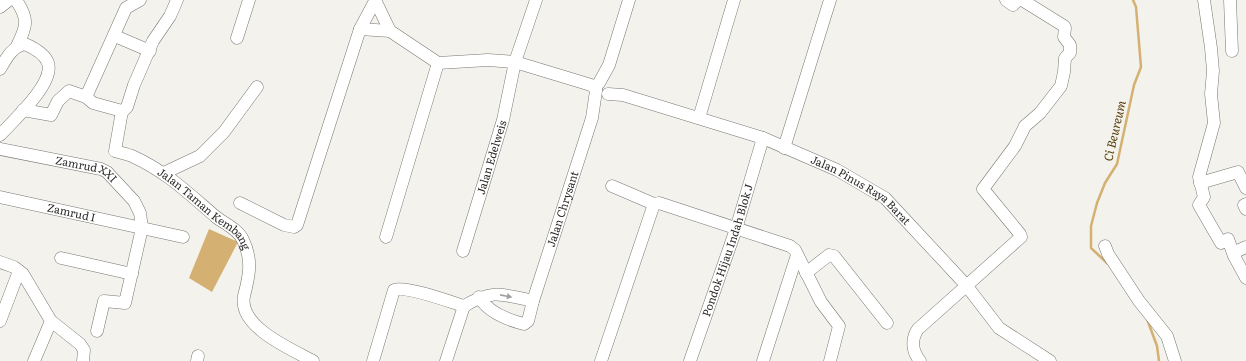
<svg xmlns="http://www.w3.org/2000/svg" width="1246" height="361" font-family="Literata,serif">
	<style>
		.water { fill: #d4b072 }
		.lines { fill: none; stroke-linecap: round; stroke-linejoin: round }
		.stream { stroke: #d4b072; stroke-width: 2.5 }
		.minor-casing { stroke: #797773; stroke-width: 13 }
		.minor { stroke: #fff; stroke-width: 12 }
		.oneway { fill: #a0a09f }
		.labels { text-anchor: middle; stroke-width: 4; stroke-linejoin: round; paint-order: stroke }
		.street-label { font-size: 11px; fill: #2d2c2a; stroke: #f4f2ed }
		.water-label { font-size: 12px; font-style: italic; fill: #523a05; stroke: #f4f2ed }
	</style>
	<rect width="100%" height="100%" fill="#f4f2ed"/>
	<!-- water -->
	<path class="water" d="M209 229 238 242 212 292 189 278Z"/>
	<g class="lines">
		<!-- stream -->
		<path class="stream" d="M1108 264 1091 248V226L1097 203 1105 183 1117 164 1134 85 1141 67 1136 7 1133 0
			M1147 319 1157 346 1159 361"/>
		<!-- minor casing -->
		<g class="minor-casing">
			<g id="minor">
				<path d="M16 0C29 19 27 26 17 46"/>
				<path d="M375 0 390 31"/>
				<path d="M1006 0 1013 5 1018 0"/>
				<path d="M1204 0 1211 48 1213 71 1211 94 1214 123 1199 177 1204 197 1199 205 1221 243 1228 239 1234 256 1246 278"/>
				<path d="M1230 0 1232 51"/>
				<path d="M0 7 9 0"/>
				<path d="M360 29 390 31 438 63 488 60 515 62 591 85 596 89"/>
				<path d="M115 36 150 51"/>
				<path d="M237 38 249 0"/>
				<path d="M0 69C7 57 12 47 25 44 34 48 45 54 48 63 55 83 13 121 0 135"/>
				<path d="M599 83 609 65 629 0"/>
				<path id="s1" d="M608 94 623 95 763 138 837 170 885 198 966 285 999 328 1050 361"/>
				<path d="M86 97 126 8 140 0"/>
				<path id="s2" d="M23 110 51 115 58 101 69 91 86 97 93 103 122 111 115 151C121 153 127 154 132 156 167 172 188 193 216 217 225 224 238 229 243 240 253 260 249 277 244 296 238 327 291 349 313 361"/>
				<path d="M122 112 127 107 134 85 153 41 170 16 177 0"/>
				<path d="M699 118 734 0"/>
				<path d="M784 148 830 0"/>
				<path id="s3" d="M0 149 101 169 107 172 134 201 140 213 142 228 125 303 104 301 97 331"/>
				<path d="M164 173 200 156 224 132 257 87"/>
				<path d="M1200 183 1238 172 1246 188"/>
				<path d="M612 186 654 204 659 203 790 246 795 250 821 302 839 326 830 361"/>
				<path id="s4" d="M0 197 183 237"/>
				<path d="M240 203 284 225 294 227 297 225 360 29 375 1"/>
				<path d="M1246 204 1244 205 1246 209"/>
				<path d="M386 237 438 63"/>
				<path d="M1105 246 1108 254 1139 301 1167 336 1175 361"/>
				<path id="s5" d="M463 251 503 120 515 62 536 0"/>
				<path d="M1235 252 1246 247"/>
				<path d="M61 258 132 274"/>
				<path d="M0 262 14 267 23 274 51 321 34 361"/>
				<path d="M806 273 829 255 834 256 887 323"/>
				<path id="s6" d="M479 297C488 312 508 320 524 324L528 321 533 301 592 118 596 91"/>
				<path d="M464 306C493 289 501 294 533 301"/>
				<path d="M0 321 19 271"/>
				<path d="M51 321 80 344 84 350 83 361"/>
				<path d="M197 361 198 356"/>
				<path d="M373 361 394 290C404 285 451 302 464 306"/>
				<path d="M446 361 464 306"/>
				<path d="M601 361 654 204"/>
				<path id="s7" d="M690 361 736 229 763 138"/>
				<path d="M763 361 797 255"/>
				<path d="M920 361C912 351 911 339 918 329L1021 237 1020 234 983 189 1015 146 1025 126 1040 113 1061 86 1064 72 1065 58 1070 53V45L1064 37 1065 28 1064 26 1022 0"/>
			</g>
		</g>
		<!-- minor -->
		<use href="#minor" class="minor"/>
	</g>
	<!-- one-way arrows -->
	<defs><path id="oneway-solid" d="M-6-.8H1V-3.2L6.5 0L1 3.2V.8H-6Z"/></defs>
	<use class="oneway" href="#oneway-solid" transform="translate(506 296) rotate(11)"/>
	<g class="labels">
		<!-- street labels -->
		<g class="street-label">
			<text dy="4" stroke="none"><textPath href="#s5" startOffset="98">Jalan Edelweis</textPath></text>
			<text dy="4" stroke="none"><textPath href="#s3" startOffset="89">Zamrud XXI</textPath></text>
			<text dy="4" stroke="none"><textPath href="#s1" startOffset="273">Jalan Pinus Raya Barat</textPath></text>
			<text dy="4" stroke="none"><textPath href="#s6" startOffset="176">Jalan Chrysant</textPath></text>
			<text dy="4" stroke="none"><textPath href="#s2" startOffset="265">Jalan Taman Kembang</textPath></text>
			<text dy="4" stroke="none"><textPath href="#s4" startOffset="73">Zamrud I</textPath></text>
			<text dy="4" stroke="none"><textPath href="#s7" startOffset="117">Pondok Hijau Indah Blok J</textPath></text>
		</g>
		<!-- water labels -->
		<g class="water-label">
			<text transform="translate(1115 131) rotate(-77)" y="4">Ci Beureum</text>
		</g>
	</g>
</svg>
